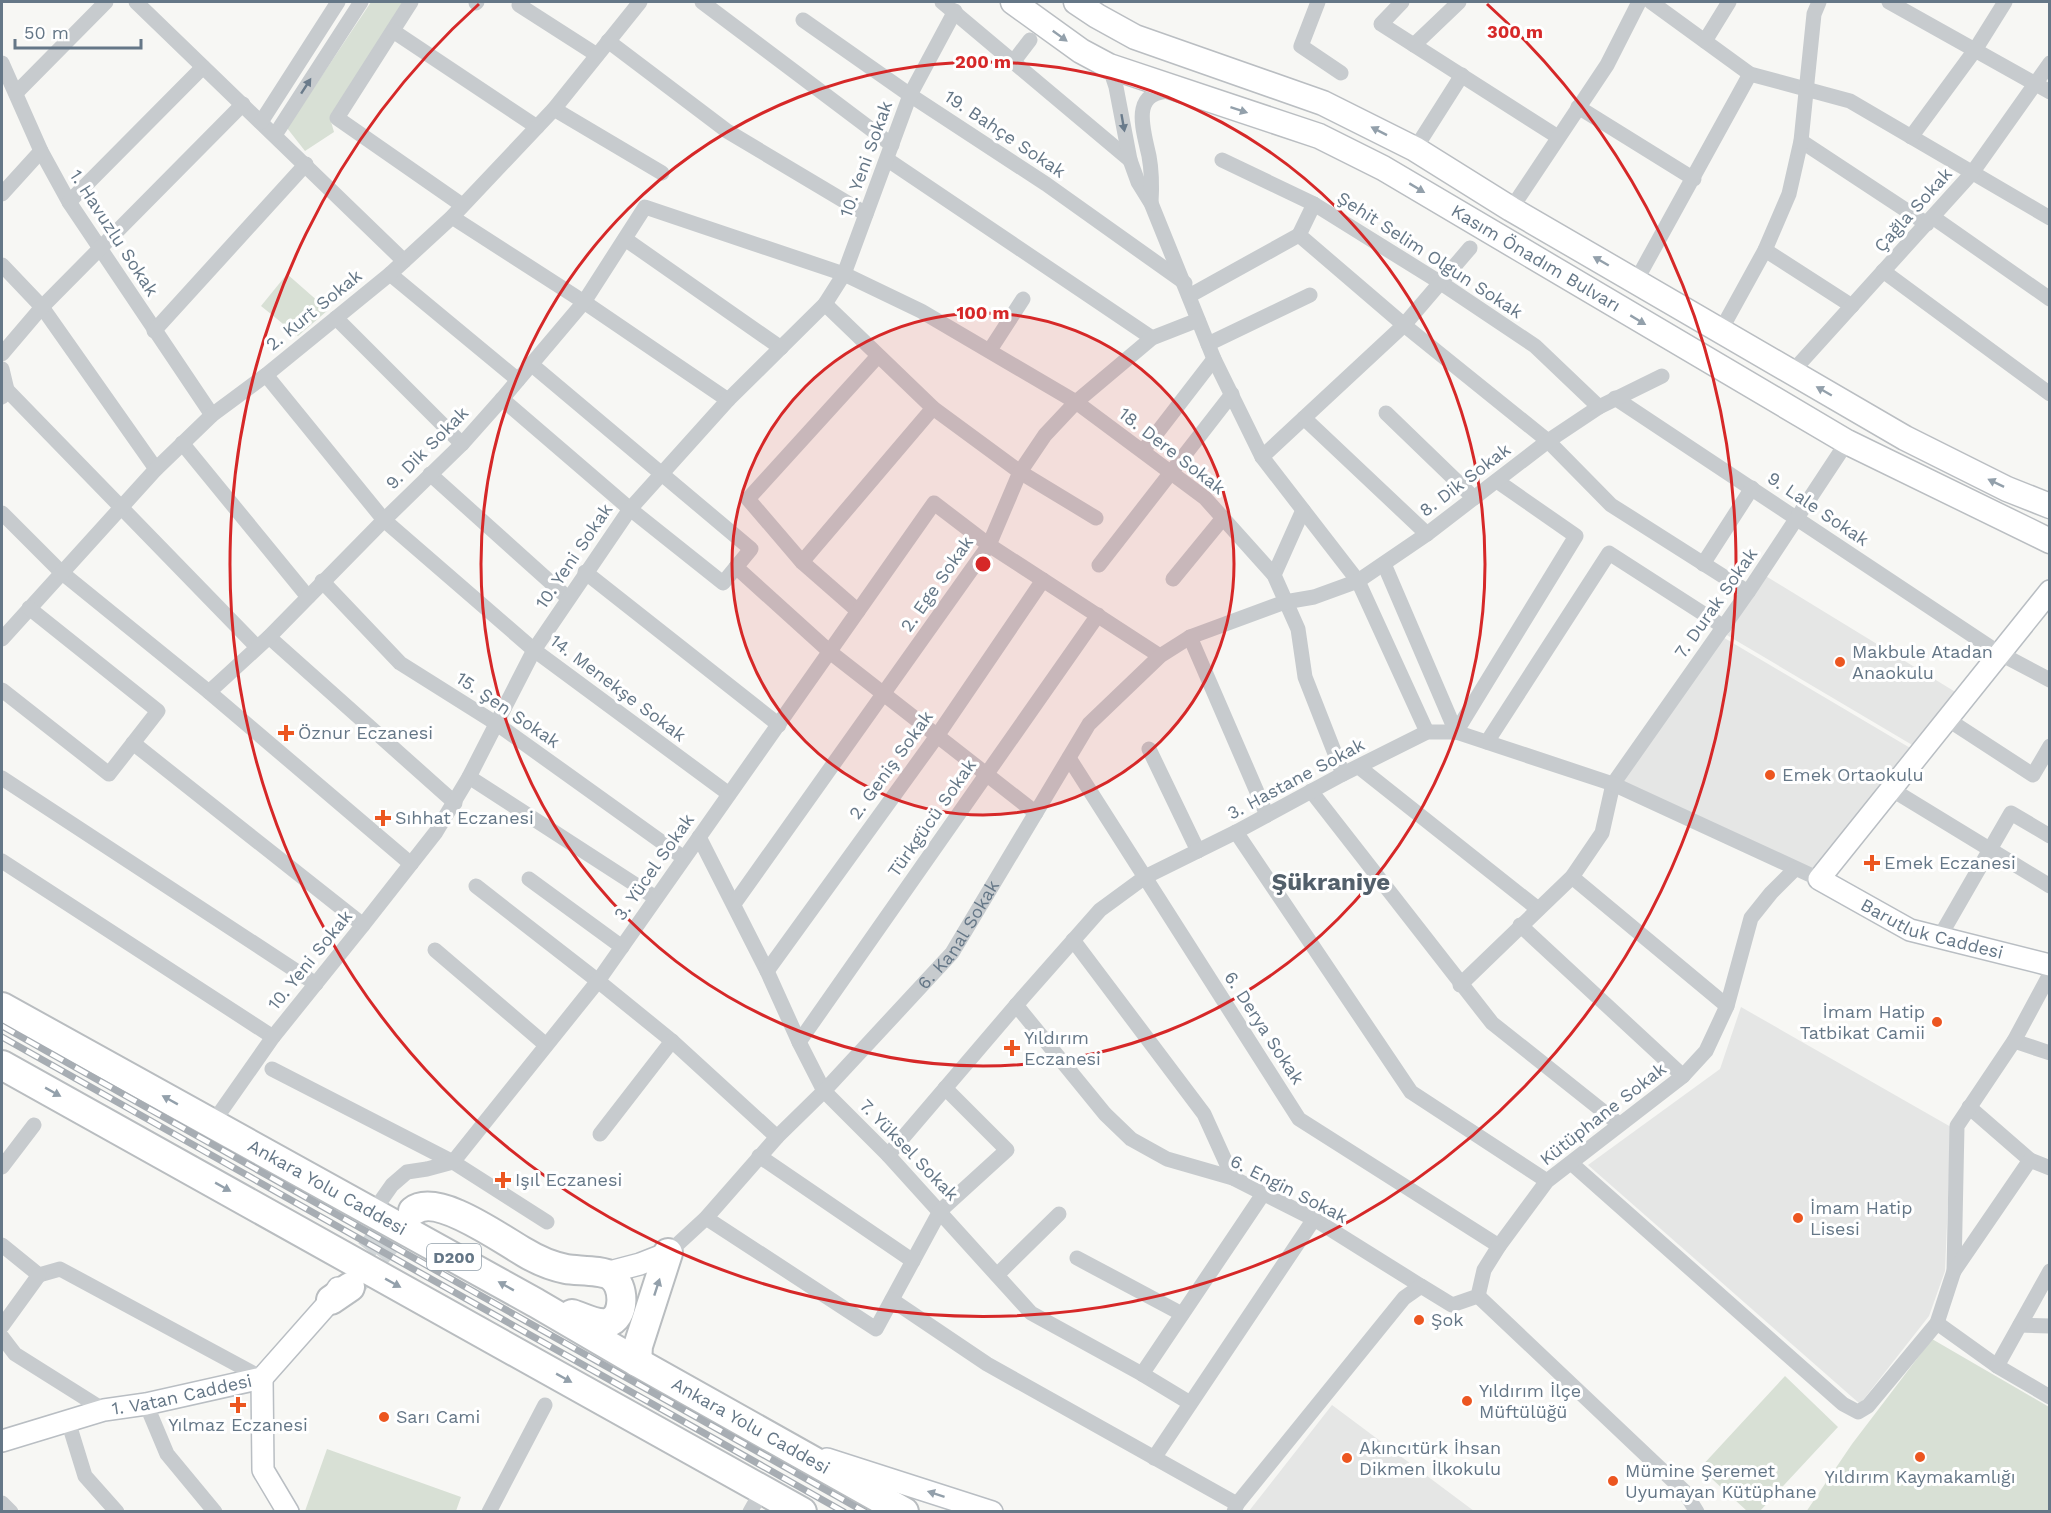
<svg xmlns="http://www.w3.org/2000/svg" width="2051" height="1513" font-family="'Work Sans',sans-serif">
	<style>
		.built { fill: #e5e6e5 }
		.green { fill: #d8e0d5 }
		.lines { fill: none; stroke-linecap: round; stroke-linejoin: round }
		.secondary-tunnel { stroke: #d2d7d9; stroke-width: 21; stroke-dasharray: 21 10; stroke-linecap: butt }
		.highway-tunnel { stroke: #d2d7d9; stroke-width: 28; stroke-dasharray: 28 14; stroke-linecap: butt }
		.secondary-casing { stroke: #b9bec3; stroke-width: 24 }
		.primary-casing { stroke: #babec2; stroke-width: 27 }
		.highway-casing { stroke: #b9bdc0; stroke-width: 32 }
		.street { stroke: #c7cbce; stroke-width: 15 }
		.secondary { stroke: #fff; stroke-width: 21 }
		.primary { stroke: #fff; stroke-width: 24 }
		.highway { stroke: #fff; stroke-width: 28 }
		.rail-casing { stroke: #a7adb3; stroke-width: 7 }
		.rail { stroke: #fff; stroke-width: 4.5; stroke-dasharray: 14; stroke-linecap: butt }
		.oneway { fill: #93a0ab }
		.oneway2 { fill: #6a7b8b }
		.ring { fill: none; stroke: #d62828; stroke-width: 3 }
		.poi-dot { fill: #ec5620; stroke: #fff; stroke-width: 2 }
		.labels { text-anchor: middle; stroke-width: 6; stroke-linejoin: round; paint-order: stroke }
		.shield { fill: #fff; stroke: #93a0ab; stroke-width: 1.5 }
		.shield-label { font-size: 16px; font-weight: bold; fill: #657787 }
		.street-label { font-size: 18px; fill: #657787; stroke: #fff }
		.poi-label { font-size: 18px; fill: #657787; stroke: #fff; text-anchor: start }
		.district-label { font-size: 24px; font-weight: bold; fill: #53606b; stroke: #fff }
		.centre { fill: #d62828; stroke: #fff; stroke-width: 3 }
		.ring-label { font-size: 18px; text-anchor: middle; font-weight: bold; fill: #d62828; stroke: #fff; stroke-width: 6; stroke-linejoin: round; paint-order: stroke }
	</style>
	<rect width="100%" height="100%" fill="#f7f7f4"/>
	<!-- built -->
	<path class="built" d="M1764 575 1962 696 1919 749 1725 634Z
		M1721 636 1917 752 1819 874 1619 785Z
		M1741 1007 1951 1127 1945 1271 1929 1316 1860 1404 1588 1165 1720 1069Z
		M1332 1405 1474 1511H1249Z"/>
	<!-- green -->
	<path class="green" d="M371 2H405L330 118 334 132 305 151 287 128Z
		M287 274 328 310 298 336 261 306Z
		M1932 1339 2049 1407V1511L1806 1512 1852 1444Z
		M1785 1376 1838 1427 1760 1511H1747L1700 1468Z
		M327 1449 461 1497 456 1511H305Z"/>
	<g class="lines">
		<!-- secondary-tunnel -->
		<path class="secondary-tunnel" d="M347 1274 397 1212"/>
		<!-- highway-tunnel -->
		<path class="highway-tunnel" d="M350 1287 413 1211"/>
		<!-- secondary casing -->
		<g class="secondary-casing">
			<g id="secondary">
				<path id="s2" d="M2050 591 1819 879 1910 930 2050 965"/>
				<path d="M602 1274 640 1264 668 1253"/>
				<path d="M262 1378 263 1470 288 1512"/>
				<path id="s3" d="M2 1441 104 1410 146 1404 262 1378 331 1300 338 1288"/>
				<path d="M827 1459 992 1512"/>
			</g>
		</g>
		<!-- primary casing -->
		<g class="primary-casing">
			<g id="primary">
				<path id="s4" d="M1013 2 1081 51 1109 66 1319 136 1383 168 1847 442 2050 541"/>
				<path d="M1076 2 1097 16 1135 37 1323 103 1415 149 1511 209 1905 438 2007 489 2050 506"/>
			</g>
		</g>
		<!-- highway casing -->
		<g class="highway-casing">
			<g id="highway">
				<path id="s5" d="M2 1007 536 1303 637 1362 904 1512"/>
				<path d="M2 1065 802 1512"/>
				<path d="M413 1211C437 1192 501 1239 524 1252 537 1260 551 1266 566 1269 577 1271 602 1270 611 1276 625 1285 626 1318 607 1323 596 1325 582 1317 572 1314"/>
				<path d="M331 1300 350 1287"/>
				<path d="M637 1362 638 1346 668 1253"/>
			</g>
		</g>
		<!-- street -->
		<g class="street">
			<path d="M136 2 404 261"/>
			<path d="M411 2 337 118 462 205"/>
			<path d="M702 2 892 145"/>
			<path d="M942 2 1130 160"/>
			<path d="M1318 2 1301 46 1341 73"/>
			<path d="M1402 2 1381 24 1558 137"/>
			<path d="M1651 2 1750 74 1850 101 2050 218"/>
			<path d="M1889 2 2050 92"/>
			<path d="M476 3 477 2"/>
			<path d="M519 5 597 55"/>
			<path d="M803 20 910 95 1046 184 1185 283"/>
			<path d="M393 31 537 127"/>
			<path d="M608 41 727 131 866 214"/>
			<path d="M1705 41 1729 2"/>
			<path d="M1414 45 1459 2"/>
			<path d="M1014 61 1030 40"/>
			<path d="M2 63 41 151 69 202 212 415"/>
			<path d="M1109 66 1116 87 1130 160 1138 182 1151 203 1214 359 1262 457 1358 581 1427 732"/>
			<path d="M16 93 106 2"/>
			<path d="M1578 107 1694 179"/>
			<path d="M554 109 662 173"/>
			<path d="M261 122 338 2"/>
			<path d="M275 135 361 2"/>
			<path d="M1911 137 1975 50 2005 2"/>
			<path d="M1801 141 1927 224"/>
			<path d="M1415 149 1462 75"/>
			<path d="M888 160 1152 338"/>
			<path d="M1222 160 1314 204 1441 283 1535 346 1599 407"/>
			<path d="M2 194 41 151"/>
			<path d="M69 202 203 67"/>
			<path d="M1151 203C1152 187 1152 172 1149 156 1143 128 1129 90 1174 91"/>
			<path d="M1314 204 1299 235 1404 325 1548 441 1611 505 1748 592"/>
			<path d="M1511 209 1607 65 1639 2"/>
			<path d="M452 217 584 302 728 400"/>
			<path d="M1934 218 2050 299"/>
			<path d="M625 239 781 348"/>
			<path d="M1765 250 1852 306"/>
			<path d="M2 265 42 307 156 469"/>
			<path d="M1883 271 2050 394"/>
			<path d="M390 274 518 380"/>
			<path d="M1636 281 1750 74"/>
			<path d="M1189 296 1299 235"/>
			<path d="M825 304 933 408 1020 472 1096 518"/>
			<path d="M336 318 462 444"/>
			<path d="M1721 330 1765 250 1789 194 1801 141 1814 14 1819 2"/>
			<path d="M154 331 306 164"/>
			<path d="M1208 344 1310 295"/>
			<path d="M990 350 1023 299"/>
			<path d="M2 354 42 307 243 104"/>
			<path d="M2 369 7 390 2 397"/>
			<path d="M1792 372 1972 173 2050 63"/>
			<path d="M266 375 384 520 534 650 729 794"/>
			<path d="M7 390 257 647"/>
			<path d="M1615 398 1999 653 2050 680"/>
			<path d="M502 399 630 509 723 583 751 549 531 364"/>
			<path d="M1386 413 1474 498"/>
			<path d="M1304 418 1427 534"/>
			<path d="M182 443 308 597"/>
			<path d="M1143 451 1214 359"/>
			<path d="M1262 457 1404 325 1470 248"/>
			<path d="M430 474 568 598"/>
			<path d="M2 513 61 572 209 692 411 864"/>
			<path d="M802 562 933 408"/>
			<path d="M1384 564 1456 732"/>
			<path d="M1703 564 1752 488"/>
			<path d="M1099 565 1232 394"/>
			<path d="M736 567 830 652 1036 813"/>
			<path d="M585 572 779 725"/>
			<path d="M1274 575 1303 510"/>
			<path d="M1173 579 1223 518"/>
			<path d="M322 581 400 663 497 724 684 858"/>
			<path d="M858 611 802 562 748 499 878 356"/>
			<path d="M269 637 455 803"/>
			<path d="M1190 637 1267 815"/>
			<path d="M2 639 156 469 212 415 266 375 390 274 452 217 554 109 640 2"/>
			<path d="M2 690 109 774 158 711 29 608"/>
			<path d="M209 692 269 637 384 520 462 444 502 399 584 302 645 207 844 274 921 311 1076 402 1205 498 1274 575 1298 629 1305 677 1343 774"/>
			<path d="M1947 719 2033 775 2050 746"/>
			<path d="M1456 732 1576 536 1497 481"/>
			<path d="M1487 742 1609 553 1724 627"/>
			<path d="M133 743 363 925"/>
			<path d="M1149 749 1198 851"/>
			<path d="M1069 758 1299 1119 1499 1246"/>
			<path d="M1359 767 1538 909"/>
			<path d="M469 777 656 898"/>
			<path d="M2 778 316 984"/>
			<path d="M1891 789 2050 886"/>
			<path d="M1311 791 1492 1023 1619 1124"/>
			<path d="M1236 832 1411 1092 1547 1181"/>
			<path d="M699 837 767 971 799 1042 824 1091 888 1155 1031 1313 1142 1374 1190 1403"/>
			<path d="M2 861 273 1037"/>
			<path d="M1572 877 1727 1006"/>
			<path d="M529 879 622 947"/>
			<path d="M476 886 598 981 672 1041 777 1137"/>
			<path d="M734 904 989 545 1020 472 1045 435 1076 402 1152 338 1198 320"/>
			<path d="M1520 925 1683 1076"/>
			<path d="M1939 938 2011 813 2050 836"/>
			<path d="M1073 940 1204 1114 1233 1178"/>
			<path d="M435 950 546 1045"/>
			<path d="M767 971 937 736 1043 580"/>
			<path d="M1460 985 1572 877 1602 833 1613 784 1748 592 1847 442"/>
			<path d="M1016 1005 1105 1114 1131 1139 1167 1159 1233 1178 1314 1219 1421 1286"/>
			<path d="M2014 1041 2050 1053"/>
			<path d="M799 1042 1098 615"/>
			<path d="M272 1069 453 1162 547 1222"/>
			<path d="M1969 1107 2030 1160 2050 1168"/>
			<path d="M212 1124 273 1037 363 925 436 832 469 777 534 650 630 509 728 400 825 304 844 274 910 95 955 11"/>
			<path d="M600 1134 672 1041"/>
			<path d="M888 1155 1024 996 1100 910 1145 877 1236 832 1343 774 1427 732H1456L1613 784 1819 879"/>
			<path d="M759 1156 913 1261"/>
			<path d="M1571 1163 1843 1404 1858 1412 1868 1406 1937 1323 1954 1271 1957 1126 2014 1041 2050 974"/>
			<path d="M2 1167 34 1125"/>
			<path d="M376 1214 380 1202 392 1185 407 1172 427 1169 453 1162 598 981 934 503 989 545 1160 656"/>
			<path d="M706 1218 876 1329 940 1211 1007 1150 945 1088"/>
			<path d="M2 1245 39 1275 60 1269 262 1378"/>
			<path id="s1" d="M668 1253 706 1218 777 1137 824 1091 952 953 1089 724 1160 656 1190 637 1285 602 1314 597 1358 581 1427 534 1548 441 1599 407 1662 376"/>
			<path d="M1077 1258 1182 1314"/>
			<path d="M1954 1271 2030 1160"/>
			<path d="M997 1275 1059 1214"/>
			<path d="M1478 1296 1684 1491 1697 1512"/>
			<path d="M892 1300 987 1364 1237 1504"/>
			<path d="M1937 1323 1997 1366 2050 1397"/>
			<path d="M2020 1325 2050 1326"/>
			<path d="M2 1326 39 1275"/>
			<path d="M2 1337 15 1354 104 1410"/>
			<path d="M1997 1366 2050 1271"/>
			<path d="M1142 1374 1263 1194"/>
			<path d="M146 1404 167 1454 215 1512"/>
			<path d="M68 1421 85 1476 117 1512"/>
			<path d="M1154 1458 1314 1219"/>
			<path d="M2 1503 11 1512"/>
			<path d="M489 1512 545 1405"/>
			<path d="M750 1512 763 1489"/>
			<path d="M1234 1512 1237 1504 1404 1298 1421 1286 1452 1305 1478 1296 1484 1270 1499 1246 1547 1181 1683 1076 1706 1051 1727 1006 1751 918 1771 893 1795 869"/>
		</g>
		<!-- secondary -->
		<use href="#secondary" class="secondary"/>
		<!-- primary -->
		<use href="#primary" class="primary"/>
		<!-- highway -->
		<use href="#highway" class="highway"/>
		<!-- rail casing -->
		<g class="rail-casing">
			<path id="rail" d="M2 1026 865 1512
				M2 1037 844 1512"/>
		</g>
		<!-- rail -->
		<use href="#rail" class="rail"/>
	</g>
	<!-- one-way arrows -->
	<defs><path id="oneway-solid" d="M-6-.8H1V-3.2L6.5 0L1 3.2V.8H-6Z" transform="scale(1.5)"/></defs>
	<g class="oneway">
		<use href="#oneway-solid" transform="translate(1060 36) rotate(36)"/>
		<use href="#oneway-solid" transform="translate(1239 110) rotate(18)"/>
		<use href="#oneway-solid" transform="translate(1379 131) rotate(-153)"/>
		<use href="#oneway-solid" transform="translate(1417 188) rotate(31)"/>
		<use href="#oneway-solid" transform="translate(1601 261) rotate(-150)"/>
		<use href="#oneway-solid" transform="translate(1638 320) rotate(31)"/>
		<use href="#oneway-solid" transform="translate(1824 391) rotate(-150)"/>
		<use href="#oneway-solid" transform="translate(1996 483) rotate(-154)"/>
		<use href="#oneway-solid" transform="translate(53 1092) rotate(29)"/>
		<use href="#oneway-solid" transform="translate(170 1100) rotate(-151)"/>
		<use href="#oneway-solid" transform="translate(223 1187) rotate(29)"/>
		<use href="#oneway-solid" transform="translate(393 1283) rotate(29)"/>
		<use href="#oneway-solid" transform="translate(506 1286) rotate(-151)"/>
		<use href="#oneway-solid" transform="translate(657 1287) rotate(-72)"/>
		<use href="#oneway-solid" transform="translate(564 1378) rotate(29)"/>
		<use href="#oneway-solid" transform="translate(936 1494) rotate(-162)"/>
	</g>
	<g class="oneway2">
		<use href="#oneway-solid" transform="translate(306 86) rotate(-57)"/>
		<use href="#oneway-solid" transform="translate(1123 123) rotate(80)"/>
	</g>
	<!-- distance rings -->
	<circle cx="983" cy="564" r="251" fill="#d62828" fill-opacity=".12"/>
	<g class="ring">
		<circle cx="983" cy="564" r="251"/>
		<circle cx="983" cy="564" r="502"/>
		<path d="M1487 4A753 753 0 1 1 479 4"/>
	</g>
	<!-- markers -->
	<g class="poi-dot">
		<circle cx="1840" cy="662" r="6"/>
		<path d="M283 724h6v6h6v6h-6v6h-6v-6h-6v-6h6z"/>
		<circle cx="1770" cy="775" r="6"/>
		<path d="M380 809h6v6h6v6h-6v6h-6v-6h-6v-6h6z"/>
		<path d="M1869 854h6v6h6v6h-6v6h-6v-6h-6v-6h6z"/>
		<circle cx="1937" cy="1022" r="6"/>
		<path d="M1009 1039h6v6h6v6h-6v6h-6v-6h-6v-6h6z"/>
		<path d="M500 1171h6v6h6v6h-6v6h-6v-6h-6v-6h6z"/>
		<circle cx="1798" cy="1218" r="6"/>
		<circle cx="1419" cy="1320" r="6"/>
		<circle cx="1467" cy="1401" r="6"/>
		<path d="M235 1396h6v6h6v6h-6v6h-6v-6h-6v-6h6z"/>
		<circle cx="384" cy="1417" r="6"/>
		<circle cx="1920" cy="1457" r="6"/>
		<circle cx="1347" cy="1458" r="6"/>
		<circle cx="1613" cy="1481" r="6"/>
	</g>
	<g class="labels">
		<!-- shield labels -->
		<rect class="shield" x="427" y="1244" width="54" height="26" rx="4.5"/>
		<g class="shield-label">
			<text x="454" y="1263">D200</text>
		</g>
		<!-- street labels -->
		<g class="street-label">
			<text transform="translate(1005 134) rotate(34)" y="6">19. Bahçe Sokak</text>
			<text transform="translate(866 159) rotate(-70)" y="6">10. Yeni Sokak</text>
			<text transform="translate(1913 210) rotate(-48)" y="6">Çağla Sokak</text>
			<text transform="translate(114 233) rotate(57)" y="6">1. Havuzlu Sokak</text>
			<text transform="translate(1430 255) rotate(33)" y="6">Şehit Selim Olgun Sokak</text>
			<text dy="6" stroke="none"><textPath href="#s4" startOffset="586">Kasım Önadım Bulvarı</textPath></text>
			<text transform="translate(314 310) rotate(-39)" y="6">2. Kurt Sokak</text>
			<text transform="translate(427 448) rotate(-45)" y="6">9. Dik Sokak</text>
			<text transform="translate(1172 451) rotate(38)" y="6">18. Dere Sokak</text>
			<text transform="translate(1465 480) rotate(-37)" y="6">8. Dik Sokak</text>
			<text transform="translate(1818 509) rotate(34)" y="6">9. Lale Sokak</text>
			<text transform="translate(574 556) rotate(-56)" y="6">10. Yeni Sokak</text>
			<text transform="translate(937 584) rotate(-55)" y="6">2. Ege Sokak</text>
			<text transform="translate(1716 603) rotate(-55)" y="6">7. Durak Sokak</text>
			<text transform="translate(618 688) rotate(37)" y="6">14. Menekşe Sokak</text>
			<text transform="translate(508 710) rotate(34)" y="6">15. Şen Sokak</text>
			<text transform="translate(891 765) rotate(-54)" y="6">2. Geniş Sokak</text>
			<text transform="translate(1296 779) rotate(-28)" y="6">3. Hastane Sokak</text>
			<text transform="translate(932 818) rotate(-55)" y="6">Türkgücü Sokak</text>
			<text transform="translate(654 867) rotate(-55)" y="6">3. Yücel Sokak</text>
			<text dy="6" stroke="none"><textPath href="#s2" startOffset="494">Barutluk Caddesi</textPath></text>
			<text dy="6" stroke="none"><textPath href="#s1" startOffset="432">6. Kanal Sokak</textPath></text>
			<text transform="translate(310 960) rotate(-51)" y="6">10. Yeni Sokak</text>
			<text transform="translate(1264 1028) rotate(57)" y="6">6. Derya Sokak</text>
			<text transform="translate(1603 1114) rotate(-38)" y="6">Kütüphane Sokak</text>
			<text transform="translate(909 1150) rotate(46)" y="6">7. Yüksel Sokak</text>
			<text dy="6" stroke="none"><textPath href="#s5" startOffset="372">Ankara Yolu Caddesi</textPath></text>
			<text transform="translate(1289 1189) rotate(27)" y="6">6. Engin Sokak</text>
			<text dy="6" stroke="none"><textPath href="#s3" startOffset="186">1. Vatan Caddesi</textPath></text>
			<text dy="6" stroke="none"><textPath href="#s5" startOffset="858">Ankara Yolu Caddesi</textPath></text>
		</g>
		<!-- poi labels -->
		<g class="poi-label">
			<text x="1852" y="658">Makbule Atadan<tspan x="1852" dy="21">Anaokulu</tspan></text>
			<text x="298" y="739">Öznur Eczanesi</text>
			<text x="1782" y="781">Emek Ortaokulu</text>
			<text x="395" y="824">Sıhhat Eczanesi</text>
			<text x="1884" y="869">Emek Eczanesi</text>
			<text x="1925" y="1018" text-anchor="end">İmam Hatip<tspan x="1925" dy="21">Tatbikat Camii</tspan></text>
			<text x="1024" y="1044">Yıldırım<tspan x="1024" dy="21">Eczanesi</tspan></text>
			<text x="515" y="1186">Işıl Eczanesi</text>
			<text x="1810" y="1214">İmam Hatip<tspan x="1810" dy="21">Lisesi</tspan></text>
			<text x="1431" y="1326">Şok</text>
			<text x="1479" y="1397">Yıldırım İlçe<tspan x="1479" dy="21">Müftülüğü</tspan></text>
			<text x="396" y="1423">Sarı Cami</text>
			<text x="238" y="1431" text-anchor="middle">Yılmaz Eczanesi</text>
			<text x="1359" y="1454">Akıncıtürk İhsan<tspan x="1359" dy="21">Dikmen İlkokulu</tspan></text>
			<text x="1625" y="1477">Mümine Şeremet<tspan x="1625" dy="21">Uyumayan Kütüphane</tspan></text>
			<text x="1920" y="1483" text-anchor="middle">Yıldırım Kaymakamlığı</text>
		</g>
		<!-- district labels -->
		<g class="district-label">
			<text x="1331" y="890">Şükraniye</text>
		</g>
	</g>
	<circle cx="983" cy="564" r="9" class="centre"/>
	<g class="ring-label">
		<text x="1515" y="38">300 m</text>
		<text x="983" y="68">200 m</text>
		<text x="983" y="319">100 m</text>
	</g>
	<!-- border -->
	<rect width="2051" height="1513" fill="none" stroke="#657787" stroke-width="6"/>
	<!-- scale -->
	<path d="M15 39v9h126v-9" fill="none" stroke="#657787" stroke-width="3"/>
	<text x="24" y="39" font-size="18" fill="#657787" stroke="#ffffff" stroke-width="4.5" paint-order="stroke">50 m</text>
</svg>
